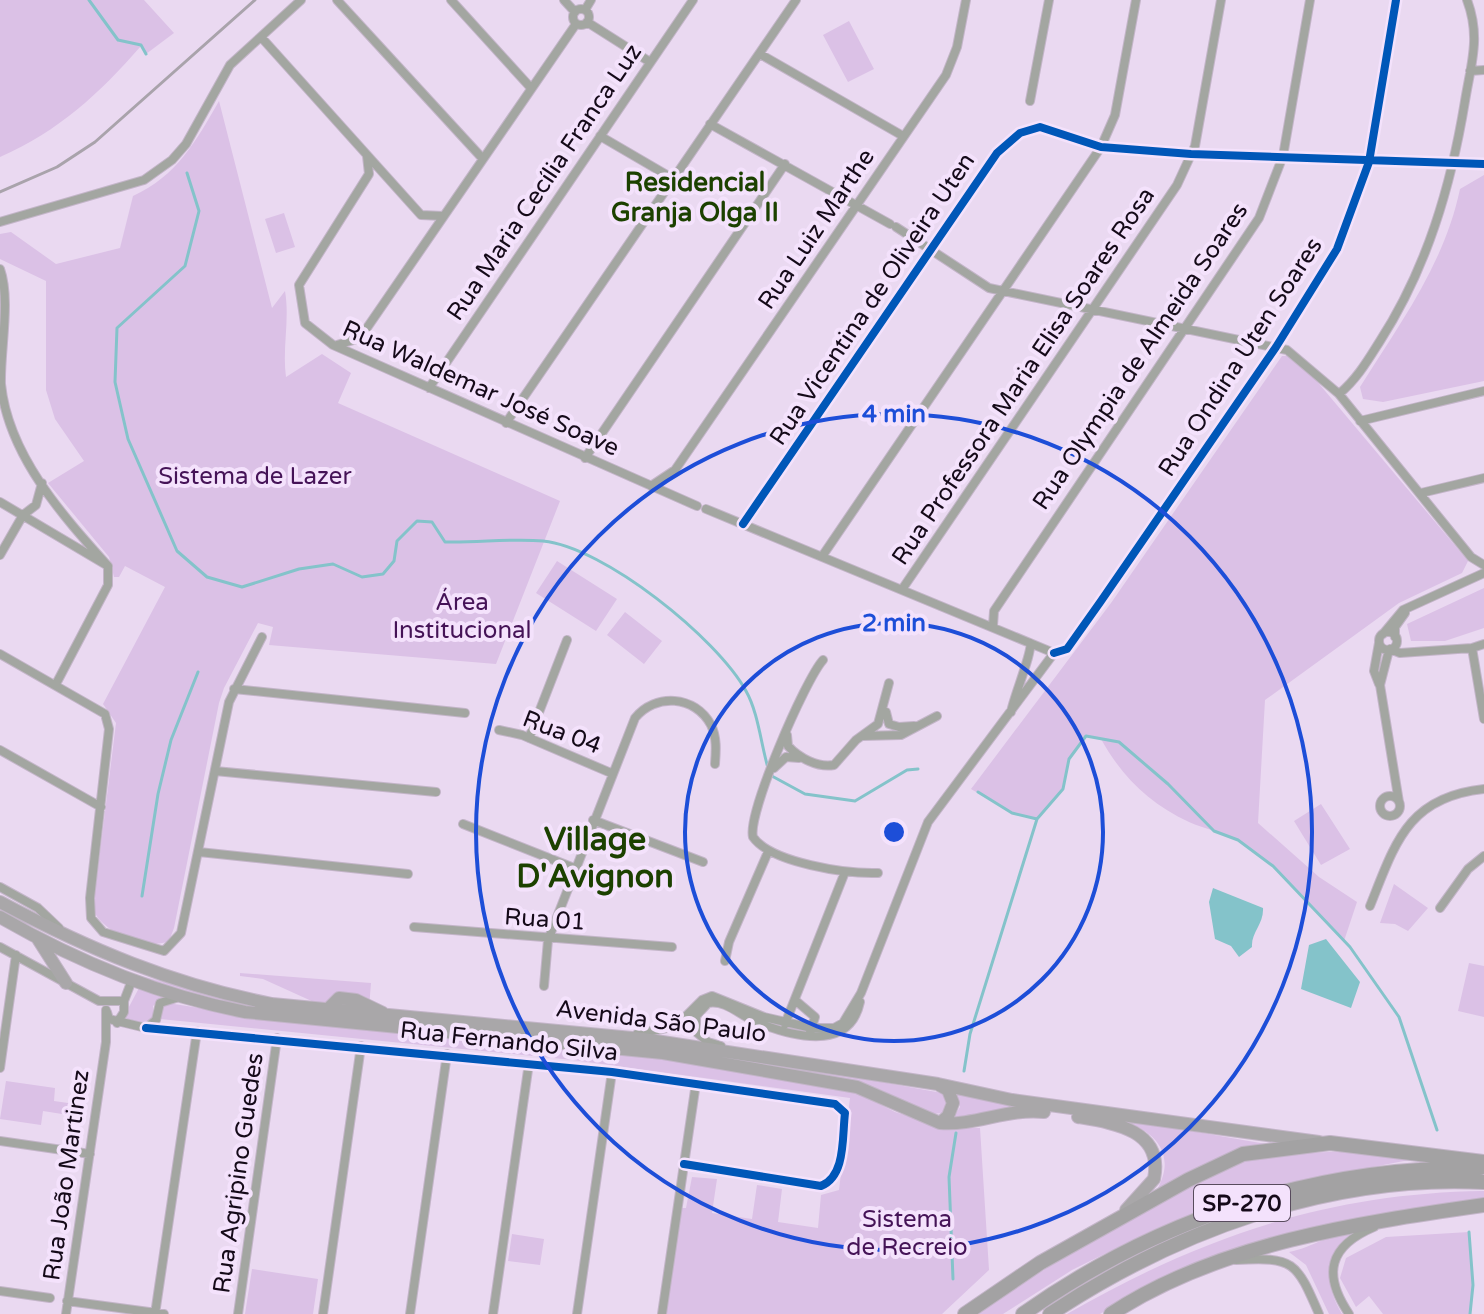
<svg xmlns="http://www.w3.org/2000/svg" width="1484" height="1314" font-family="'Varela Round',sans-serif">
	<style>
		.green { fill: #dbc1e6 }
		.water { fill: #84c3ca }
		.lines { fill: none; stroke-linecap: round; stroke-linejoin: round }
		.stream { stroke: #84c3ca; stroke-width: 3 }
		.street-casing { stroke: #c3b5c8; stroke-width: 10 }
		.primary-casing { stroke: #c3b5c8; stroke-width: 14 }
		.highway-casing { stroke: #c3b5c8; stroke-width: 16 }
		.street { stroke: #a3a6a1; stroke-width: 8 }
		.primary { stroke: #a9a7a9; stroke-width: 12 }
		.highway { stroke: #a3a2a3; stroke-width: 14 }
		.rail { stroke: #a9a3ab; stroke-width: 3 }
		.cycleway-casing { stroke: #f4e2fc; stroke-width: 13 }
		.cycleway { stroke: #0057b8; stroke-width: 8 }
		.ring { fill: none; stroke: #1d4ed8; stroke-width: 4 }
		.labels { text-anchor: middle; stroke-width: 8; stroke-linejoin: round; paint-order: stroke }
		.shield { fill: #f4e2fc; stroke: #584b5d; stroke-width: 2 }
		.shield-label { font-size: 22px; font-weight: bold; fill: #150a19 }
		.street-label { font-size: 24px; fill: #150a19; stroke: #f4e2fc }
		.park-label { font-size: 24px; fill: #451357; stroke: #f4e2fc }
		.neighbourhood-label { font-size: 26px; font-weight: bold; fill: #1c4100; stroke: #f4e2fc }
		.district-label { font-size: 32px; font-weight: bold; fill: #1c4100; stroke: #f4e2fc }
		.centre { fill: #1d4ed8; stroke: #f4e2fc; stroke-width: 4 }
		.ring-label { font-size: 24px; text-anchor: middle; font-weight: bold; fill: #1d4ed8; stroke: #f4e2fc; stroke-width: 8; stroke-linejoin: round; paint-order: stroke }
	</style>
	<rect width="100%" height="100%" fill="#ead9f1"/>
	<!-- green -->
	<path class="green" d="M0 0H144L174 33 146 54 141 46C99 94 59 131 0 157Z
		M849 21 874 69 848 82 823 35Z
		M219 101 272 308 285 291C290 320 282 348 286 377L322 354 351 373 338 403 560 501 496 664 269 645 273 627 258 623 224 688 219 703 174 928 169 941C147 951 101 932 93 909L116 723 103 704 165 587 125 566 119 577H114L109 557 48 483 84 461 55 419 46 390V281L0 259V234L11 232 56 264 120 248 133 196C177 176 196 141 219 101Z
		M1484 175V381L1383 402 1363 399 1360 387C1400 323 1444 265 1460 189Z
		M284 213 295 247 276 253 265 219Z
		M1282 356H1289L1310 373 1468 561 1462 573 1399 603 1265 700 1258 823 1319 877 1357 902 1344 941C1311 907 1281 868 1241 842 1226 832 1206 830 1189 822 1150 804 1122 777 1101 739L1086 736 1069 759 1063 789 1037 819 1012 813 971 789 1111 603Z
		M557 561 617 599 596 631 536 593Z
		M1484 588V628L1445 641H1411L1407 624Z
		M625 612 662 641 644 664 607 635Z
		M1321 804 1350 849 1321 865 1294 821Z
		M1394 884 1428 908 1408 931 1395 924 1380 923Z
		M1469 963 1484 966V1017L1458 1011Z
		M240 973 371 983 369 1008 316 1003 263 979 240 976Z
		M135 974 228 1000 602 1038 782 1064 942 1093 949 1101 944 1113 931 1114 881 1090 851 1081 651 1049 252 1010 134 978Z
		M139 988 164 995 153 1006V1021L146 1024 122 1020Z
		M168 1003 294 1023 639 1054 858 1093 895 1112 947 1128H980L989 1270 942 1314H666L681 1208H686L692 1177 717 1179 712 1213 752 1219 757 1185 782 1189 778 1222 818 1228 821 1195 839 1190 850 1098 573 1060 160 1019 162 1007Z
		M6 1081 55 1088 54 1101 82 1105 81 1117 43 1111 41 1125 0 1119Z
		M955 1090 1266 1144 1154 1195C1197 1127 1100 1109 1053 1109 1021 1108 986 1115 953 1118L960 1107Z
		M1349 1151 1409 1160 1291 1183 1223 1202 1153 1230 1072 1270 1003 1314H979L998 1298 1119 1224 1238 1162 1266 1155Z
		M1484 1191V1200L1349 1221 1118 1303 1100 1314H1067C1201 1237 1328 1193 1484 1191Z
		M1355 1231C1323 1253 1323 1282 1342 1314H1329L1306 1265 1289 1252C1314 1247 1330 1233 1355 1231Z
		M1469 1232 1473 1285 1470 1314H1383L1369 1296 1356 1307 1340 1278 1346 1258 1386 1237Z
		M512 1234 544 1239 540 1265 508 1261Z
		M252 1269 318 1279 313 1314H245Z"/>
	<!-- water -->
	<path class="water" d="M1213 888 1263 908C1264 924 1251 932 1252 947L1239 957 1231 946 1215 939 1209 902Z
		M1326 939 1360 982 1351 1008 1301 989 1309 945Z"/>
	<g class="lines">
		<!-- stream -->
		<path class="stream" d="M89 0 118 40 141 45 146 54
			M187 173 199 211 185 266 117 328 115 382 128 439 177 551 207 577 242 587 299 569 333 564 362 577 383 574 394 561 397 541 417 521 432 522 445 542C477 543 512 538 543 541 604 547 717 638 746 691 758 712 761 744 768 768
			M770 775 805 794 855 801 907 770 918 769
			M978 792 1012 813 1037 819 1063 789 1069 759 1086 736 1119 742 1168 784 1214 831 1238 840 1273 866 1350 947 1399 1017 1437 1130
			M142 896 158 794 171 740 198 672
			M964 1071 970 1034 1037 819
			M1469 1232 1473 1285 1470 1314
			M953 1279 949 1177 956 1133"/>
		<!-- street casing -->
		<g class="street-casing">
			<path id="street" d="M337 0 483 159
				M451 0 531 88
				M564 0 575 12
				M573 17a8 8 0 1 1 16 0a8 8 0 1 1-16 0Z
				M585 10 591 0
				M587 22 650 62
				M261 37 421 215 443 216
				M760 54 903 136
				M1470 71 1484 70
				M1030 101 1049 0
				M710 124 890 224
				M600 136 672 178
				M367 156 369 174 299 285 305 323 333 345 697 506
				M0 222 144 180 172 160 186 144 230 65 301 0
				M896 227 989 288 1287 350 1339 394 1471 557 1484 565
				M0 269C11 300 0 350 1 384 8 455 63 516 108 566
				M337 345 360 338 576 24
				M429 388 693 0
				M1339 394C1357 379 1368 360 1380 341 1427 268 1451 186 1465 101 1471 64 1481 37 1467 0
				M1360 421 1484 391
				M506 423 796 0
				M585 458 785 164
				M651 486 675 470 946 75 957 47 966 0
				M1421 493 1484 478
				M0 502 108 566V585L56 684
				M706 509 1054 653
				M743 524 997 153 1020 133 1040 127 1101 147 1191 154 1484 164
				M0 555 23 515 36 505 42 483
				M823 555 1101 147 1115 115 1136 0
				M903 588 1177 185 1195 146 1221 0
				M993 626 994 611 1259 218 1283 156 1310 0
				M1379 641a9 9 0 1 1 18 0a9 9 0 1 1-18 0Z
				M1383 634 1403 610 1484 573
				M1395 637V627L1405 613
				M1379 643 1374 671 1379 684
				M1472 648 1484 719
				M1390 649 1400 653 1472 648 1484 644
				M1389 650 1380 685 1399 802
				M1054 653 1067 649 1101 601 1276 347 1337 249 1369 162 1396 0
				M0 654 105 714 109 729 90 898 91 918 103 932 164 951 181 933 229 702 262 637
				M823 660C805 680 747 814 753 837 771 863 847 874 878 873
				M234 689 465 713
				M886 712 889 724 899 727 914 726
				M1011 712C1014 696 1033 651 1030 643
				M499 730 522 735 611 773
				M787 735 788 746C799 758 818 768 834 765L856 740 878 724 889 683
				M863 736 901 735 937 716
				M529 738 567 640
				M0 750 101 807
				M774 768 786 757 799 758
				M215 771 436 792
				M1380 806a10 10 0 1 1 20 0a10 10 0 1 1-20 0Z
				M593 820 703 862
				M463 824 574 868
				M199 852 408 874
				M0 887 38 908 59 928
				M1370 906C1395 844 1407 797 1484 789
				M1440 908 1468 869 1484 856
				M414 927 672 947
				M0 947 99 1001H124L132 980
				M725 961 729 942 768 852
				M544 986 548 940 635 718C655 693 695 695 711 725 717 737 716 751 715 764
				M795 1000 815 1017 810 1033
				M107 1012 109 1019 146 1028 156 1020
				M156 1020 160 1003 176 998
				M117 1023 124 1012V1001
				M785 1024 845 872
				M146 1028 612 1072 835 1104 845 1113C842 1137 846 1176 821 1186L684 1164
				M637 1034 676 1026 702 1000 712 996 764 1017 812 1028H834L843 1023 861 993 928 822 1054 653
				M721 1046 708 1042 696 1032V1016L708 1003C726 1000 738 1014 754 1021 790 1036 849 1053 860 1002
				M0 1068 16 955
				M0 1141 90 1154
				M1236 1260C1294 1257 1296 1261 1319 1314
				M0 1291 50 1298
				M67 1301 164 1314
				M66 1314 106 1042V1010
				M155 1314 197 1031
				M238 1314 277 1038
				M323 1314 361 1046
				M410 1314 447 1054
				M493 1314 529 1063
				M577 1314 612 1072
				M662 1314 696 1083
				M1349 1314C1322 1274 1329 1246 1374 1227"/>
		</g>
		<!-- primary casing -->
		<g class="primary-casing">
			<path id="primary" d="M0 902C88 949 174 985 272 1004L643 1039 938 1084 1012 1100 1319 1142
				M0 917C76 961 158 995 245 1012L663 1053 857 1087 940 1123C975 1126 1008 1108 1044 1112
				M38 939 66 983
				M327 1010 339 998 356 1000 383 1013
				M939 1085 948 1090 953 1103 948 1116 940 1123
				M1078 1117C1114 1123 1164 1130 1154 1179L1126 1210"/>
		</g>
		<!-- highway casing -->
		<g class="highway-casing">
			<path id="highway" d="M965 1314 1040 1263 1188 1180 1243 1154 1330 1143 1484 1162
				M1023 1314C1159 1218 1313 1167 1480 1168
				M1050 1314C1177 1230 1330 1174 1484 1182
				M1111 1314C1219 1243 1359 1223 1484 1205"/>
		</g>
		<!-- street -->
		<use href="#street" class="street"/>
		<!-- primary -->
		<use href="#primary" class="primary"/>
		<!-- highway -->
		<use href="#highway" class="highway"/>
		<!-- rail -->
		<path class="rail" d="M0 192 57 167 95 142 255 0"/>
		<!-- cycleway casing -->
		<g class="cycleway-casing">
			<path id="cycleway" d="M743 524 997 153 1020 133 1040 127 1101 147 1191 154 1484 164
				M1054 653 1067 649 1101 601 1276 347 1337 249 1369 162 1396 0
				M146 1028 612 1072 835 1104 845 1113C842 1137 846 1176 821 1186L684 1164"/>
		</g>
		<!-- cycleway -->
		<use href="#cycleway" class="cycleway"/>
	</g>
	<!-- distance rings -->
	<g class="ring">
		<circle cx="894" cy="832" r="209"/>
		<circle cx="894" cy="832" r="418"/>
	</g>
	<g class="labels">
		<!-- shield labels -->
		<rect class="shield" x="1194" y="1185" width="96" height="36" rx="6"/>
		<g class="shield-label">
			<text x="1242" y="1211">SP-270</text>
		</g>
		<!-- street labels -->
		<g class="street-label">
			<text transform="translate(544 182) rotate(-56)" y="8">Rua Maria Cecília Franca Luz</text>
			<text transform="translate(816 229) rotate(-56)" y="8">Rua Luiz Marthe</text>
			<text transform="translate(872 299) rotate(-56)" y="8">Rua Vicentina de Oliveira Uten</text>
			<text transform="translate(1140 356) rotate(-56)" y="8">Rua Olympia de Almeida Soares</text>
			<text transform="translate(1240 357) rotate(-57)" y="8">Rua Ondina Uten Soares</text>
			<text transform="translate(1023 376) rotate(-56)" y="8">Rua Professora Maria Elisa Soares Rosa</text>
			<text transform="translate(481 388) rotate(24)" y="8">Rua Waldemar José Soave</text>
			<text transform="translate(562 732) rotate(21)" y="8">Rua 04</text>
			<text transform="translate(545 919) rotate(4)" y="8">Rua 01</text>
			<text transform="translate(661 1021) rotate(7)" y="8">Avenida São Paulo</text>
			<text transform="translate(509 1041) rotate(6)" y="8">Rua Fernando Silva</text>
			<text transform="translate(238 1173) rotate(-82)" y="8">Rua Agripino Guedes</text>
			<text transform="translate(66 1175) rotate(-82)" y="8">Rua João Martinez</text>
		</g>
		<!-- park labels -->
		<g class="park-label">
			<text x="255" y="484">Sistema de Lazer</text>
			<text x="462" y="610">Área<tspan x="462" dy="28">Institucional</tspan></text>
			<text x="907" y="1227">Sistema<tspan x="907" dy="28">de Recreio</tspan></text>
		</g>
		<!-- neighbourhood labels -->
		<g class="neighbourhood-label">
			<text x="695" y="191">Residencial<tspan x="695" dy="30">Granja Olga II</tspan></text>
		</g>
		<!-- district labels -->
		<g class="district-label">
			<text x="595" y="850">Village<tspan x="595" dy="37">D'Avignon</tspan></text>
		</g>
	</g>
	<circle cx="894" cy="832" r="12" class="centre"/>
	<g class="ring-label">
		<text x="894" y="422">4 min</text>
		<text x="894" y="631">2 min</text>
	</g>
</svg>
